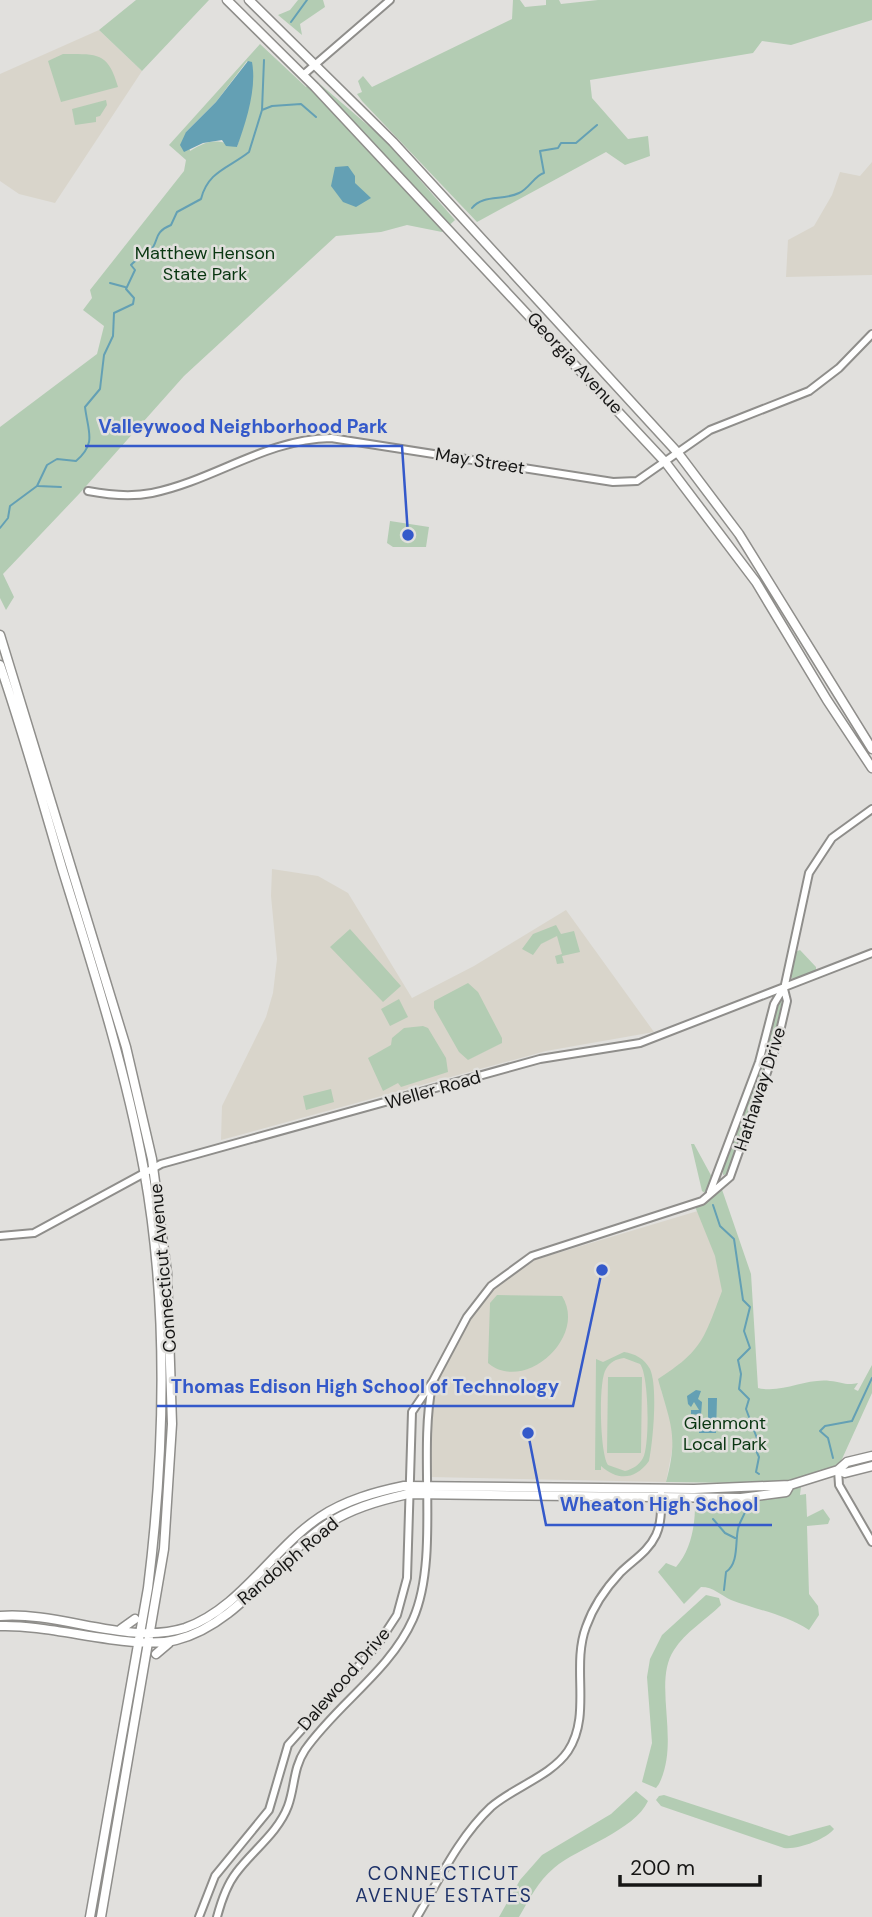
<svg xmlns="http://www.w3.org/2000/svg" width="872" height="1917" font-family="'DM Sans',sans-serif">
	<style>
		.built { fill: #d9d5cb }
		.green { fill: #b3ccb3; fill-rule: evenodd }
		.water { fill: #64a0b4 }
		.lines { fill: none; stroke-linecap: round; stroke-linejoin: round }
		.stream { stroke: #64a0b4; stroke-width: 2 }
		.tertiary-casing { stroke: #8f8e8b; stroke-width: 10 }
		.primary-casing { stroke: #8f8e8b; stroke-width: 11 }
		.tertiary { stroke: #fff; stroke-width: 6 }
		.primary { stroke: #fff; stroke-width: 8 }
		.labels { text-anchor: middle; stroke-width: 5; stroke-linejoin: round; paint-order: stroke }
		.park-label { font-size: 18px; fill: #093611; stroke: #e1e0dd }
		.street-label { font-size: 18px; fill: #161615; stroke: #e1e0dd }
		.neighbourhood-label { font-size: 19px; letter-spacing: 2px; fill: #1e3269; stroke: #e1e0dd }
		.leader { fill: none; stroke: #3459ca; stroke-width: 2.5 }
		.callout-dot { fill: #3459ca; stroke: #e1e0dd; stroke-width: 2.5 }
		.callout-label { font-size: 19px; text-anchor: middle; font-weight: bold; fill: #3459ca; stroke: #e1e0dd; stroke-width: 5; stroke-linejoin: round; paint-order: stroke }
	</style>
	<rect width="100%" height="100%" fill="#e1e0dd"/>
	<!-- built -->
	<path class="built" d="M99 30 142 71 55 203 19 194 0 181V74Z
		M872 162V275L786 277 788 240 814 226 832 195 840 172 860 176Z
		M272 869 318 876 348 893 412 998 474 966 566 910 654 1032 546 1051 221 1140 222 1106 266 1017 273 993 277 959 271 896Z
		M701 1210 741 1325 661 1390 673 1426 674 1440 666 1482 430 1477V1408L435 1383 463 1329 485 1296 531 1261Z"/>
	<!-- green -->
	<path class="green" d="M136 0H209L142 71 99 30Z
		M298 0H323L325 7 300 24 302 35 278 15 290 10Z
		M513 0H520L525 7 546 5V0H559L561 4 598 0H872V20L791 45 762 41 753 53 590 80 592 98 628 139 648 136 650 156 625 165 606 152 477 222 362 101 357 94 362 92 358 81 363 76 372 87 512 19Z
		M260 44 306 87 314 79 385 140 455 220 442 232 407 225 381 232 336 236 184 376 79 494 3 574 14 597 6 610 0 598V427L97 354 104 326 83 310 92 298 90 290 184 171 186 160 169 145ZM247 61 253 69 249 105 237 147C217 139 209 139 190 151L186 132 216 102Z
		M63 54C98 54 108 52 118 87L61 102 48 61Z
		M106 100 107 105 100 116 96 117V122L75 125 72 109Z
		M390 521 429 527 426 547H393L387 543Z
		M556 925 561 934 574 931 580 952 562 956 564 963 557 964 555 956 562 954 557 936 541 944 533 955 522 949 533 934Z
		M350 929 401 986 383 1002 330 947Z
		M800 950 816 967V971L793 979 790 976 795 952Z
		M468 983 478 992 502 1038V1043L468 1060 459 1052 434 1008V1001Z
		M783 996 770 1058 728 1174 723 1175V1169L764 1052 779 998Z
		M399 999 408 1017 390 1026 381 1009Z
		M423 1026 428 1028 446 1058 448 1072 401 1087 398 1083 383 1091 368 1058 391 1045 392 1038 404 1028Z
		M331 1089 334 1102 306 1110 303 1096Z
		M691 1144H694L713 1179 705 1193 702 1191Z
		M717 1175 751 1274 758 1388C782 1394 806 1378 830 1381 842 1382 846 1386 858 1383L854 1389 858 1391 872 1365V1393L842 1459 838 1465 802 1478 800 1495 806 1494 807 1517 823 1509 830 1519 828 1524 807 1526 809 1594 818 1606 819 1615 809 1630C785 1614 757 1610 731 1600 720 1595 714 1587 701 1587L684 1604 658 1572 666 1563 676 1567C691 1550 695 1526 695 1505H712L741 1497 742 1483 666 1482C679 1435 670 1423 658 1379 702 1351 704 1339 722 1291L727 1316 715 1256 694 1204 702 1201Z
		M497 1295 562 1296C588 1337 524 1394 488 1363L490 1303Z
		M624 1352C635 1354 644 1358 650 1369 658 1386 653 1442 649 1461 635 1480 618 1481 601 1466V1470H595L596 1359 603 1362ZM624 1358 640 1364C649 1375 650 1445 643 1458 639 1465 633 1469 625 1471L608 1465C600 1454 598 1381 606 1369 610 1362 616 1359 624 1358Z
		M608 1377H642L641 1453H607Z
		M706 1595 719 1598 721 1605C706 1620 685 1632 674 1650 652 1683 681 1740 659 1784L656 1788 642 1782 652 1743 647 1677 650 1659 662 1635Z
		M636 1791 648 1801C634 1831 579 1847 554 1868 538 1881 529 1900 519 1917H499L520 1880 542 1855 611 1814Z
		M664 1795 789 1836 830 1825 834 1829C826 1839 798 1850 784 1848L661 1806 656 1800 659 1796Z"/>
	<!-- water -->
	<path class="water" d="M248 61 252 62C257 88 246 122 237 147L226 146 222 140 203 143 184 152 180 145 186 132 216 102Z
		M348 166 355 176V183L371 198 356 207 343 202 331 186 335 167Z
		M696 1390 701 1391 698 1399 702 1402 701 1415 691 1414V1410H699L694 1402 691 1407 688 1404 687 1396Z
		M708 1398H717L716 1433H699V1420L708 1419Z"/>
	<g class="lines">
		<!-- stream -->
		<path class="stream" d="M291 22 307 0
			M262 110 272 106 301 104 316 117
			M472 208C483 194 503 201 519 193 529 189 535 175 544 173L540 151 558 148 561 143H576L597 125
			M110 283 125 287
			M38 486 61 487
			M0 528 8 518 10 506 37 486 47 465 57 459 76 461C97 443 88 432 85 407L100 389 104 355 113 336 114 313 133 304 134 298 126 289 135 270 131 265C136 259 145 256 150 251 160 241 152 233 171 225L177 212 201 199C208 171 229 168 249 152L262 110 264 60
			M713 1205 720 1226 734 1239 743 1300 750 1307 744 1331 750 1348 738 1360 741 1374 739 1389 749 1399 746 1409 758 1441 754 1446 759 1457 756 1472 759 1474
			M833 1458 828 1438 820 1431 825 1426 852 1421 872 1378
			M713 1519 725 1533 735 1538
			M724 1590 726 1572C739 1563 735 1542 738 1529 740 1520 745 1515 747 1507"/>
		<!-- tertiary casing -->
		<g class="tertiary-casing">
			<path id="tertiary" d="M303 75 390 0
				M88 491C109 495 131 497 152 493 215 480 266 439 331 438L613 482 637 481 710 430 809 391 839 368 872 334
				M710 1192 759 1062 774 1004 783 989
				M0 1236 34 1233 161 1164 540 1059 640 1043 872 953
				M838 1470 839 1485 872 1542
				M199 1917 215 1876 269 1810 288 1745 378 1644 397 1615 407 1578 412 1412 433 1381 467 1317 491 1286 532 1256 702 1201 730 1177 777 1044 787 1001 784 989 809 873 832 838 872 809
				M217 1917C221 1902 226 1886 236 1873 252 1851 278 1833 288 1806 295 1787 293 1768 305 1750 337 1704 390 1671 413 1619 440 1558 418 1455 432 1386
				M417 1917C439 1880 459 1837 491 1807 514 1787 551 1776 568 1751 592 1715 571 1667 586 1627 593 1607 606 1588 620 1573 633 1560 648 1552 656 1535 662 1522 661 1507 661 1493"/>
		</g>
		<!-- primary casing -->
		<g class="primary-casing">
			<path id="primary" d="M227 0 315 87 666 463 756 582 827 700 872 768
				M249 0 393 142 678 453 739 534 872 749
				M0 635 126 1047 152 1159 167 1273 172 1424 164 1549 101 1917
				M0 665C23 732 42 800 62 868 93 968 125 1067 144 1170 169 1308 165 1450 148 1588L90 1917
				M838 1470 845 1473 872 1466
				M0 1616C60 1611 128 1646 185 1628 240 1609 273 1548 320 1517 346 1500 375 1492 404 1486L694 1489 790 1485 838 1470 847 1462 872 1456
				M0 1626C52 1624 133 1651 176 1640 237 1625 274 1561 323 1527 349 1509 377 1501 408 1494L741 1498 786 1492 790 1485
				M121 1629 135 1619
				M156 1654 169 1643"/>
		</g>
		<!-- tertiary -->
		<use href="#tertiary" class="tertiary"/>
		<!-- primary -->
		<use href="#primary" class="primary"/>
	</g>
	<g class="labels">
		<!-- park labels -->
		<g class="park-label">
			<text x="205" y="259">Matthew Henson<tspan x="205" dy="21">State Park</tspan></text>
			<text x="725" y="1429">Glenmont<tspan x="725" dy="21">Local Park</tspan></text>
		</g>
		<!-- street labels -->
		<g class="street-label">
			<text transform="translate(575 363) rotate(47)" y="6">Georgia Avenue</text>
			<text transform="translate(480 461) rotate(9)" y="6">May Street</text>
			<text transform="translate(760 1089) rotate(-72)" y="6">Hathaway Drive</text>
			<text transform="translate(433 1090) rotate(-16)" y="6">Weller Road</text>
			<text transform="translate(163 1268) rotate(-95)" y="6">Connecticut Avenue</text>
			<text transform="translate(288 1561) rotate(-40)" y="6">Randolph Road</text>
			<text transform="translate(344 1679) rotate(-49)" y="6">Dalewood Drive</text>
		</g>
		<!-- neighbourhood labels -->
		<g class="neighbourhood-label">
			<text x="444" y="1880">CONNECTICUT<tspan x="444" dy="22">AVENUE ESTATES</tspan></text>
		</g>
	</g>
	<!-- callouts -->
	<path class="leader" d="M408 535L402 446H85M602 1270L573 1406H157M528 1433L546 1525H772"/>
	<g class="callout-dot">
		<circle cx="408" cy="535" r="7"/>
		<circle cx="602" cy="1270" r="7"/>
		<circle cx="528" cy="1433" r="7"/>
	</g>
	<g class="callout-label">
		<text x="243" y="433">Valleywood Neighborhood Park</text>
		<text x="365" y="1393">Thomas Edison High School of Technology</text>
		<text x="659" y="1511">Wheaton High School</text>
	</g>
	<!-- scale -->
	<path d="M620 1875v10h140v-10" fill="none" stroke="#161615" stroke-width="3.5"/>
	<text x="630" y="1875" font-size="21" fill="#161615" stroke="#e1e0dd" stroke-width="5" paint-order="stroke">200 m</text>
</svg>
